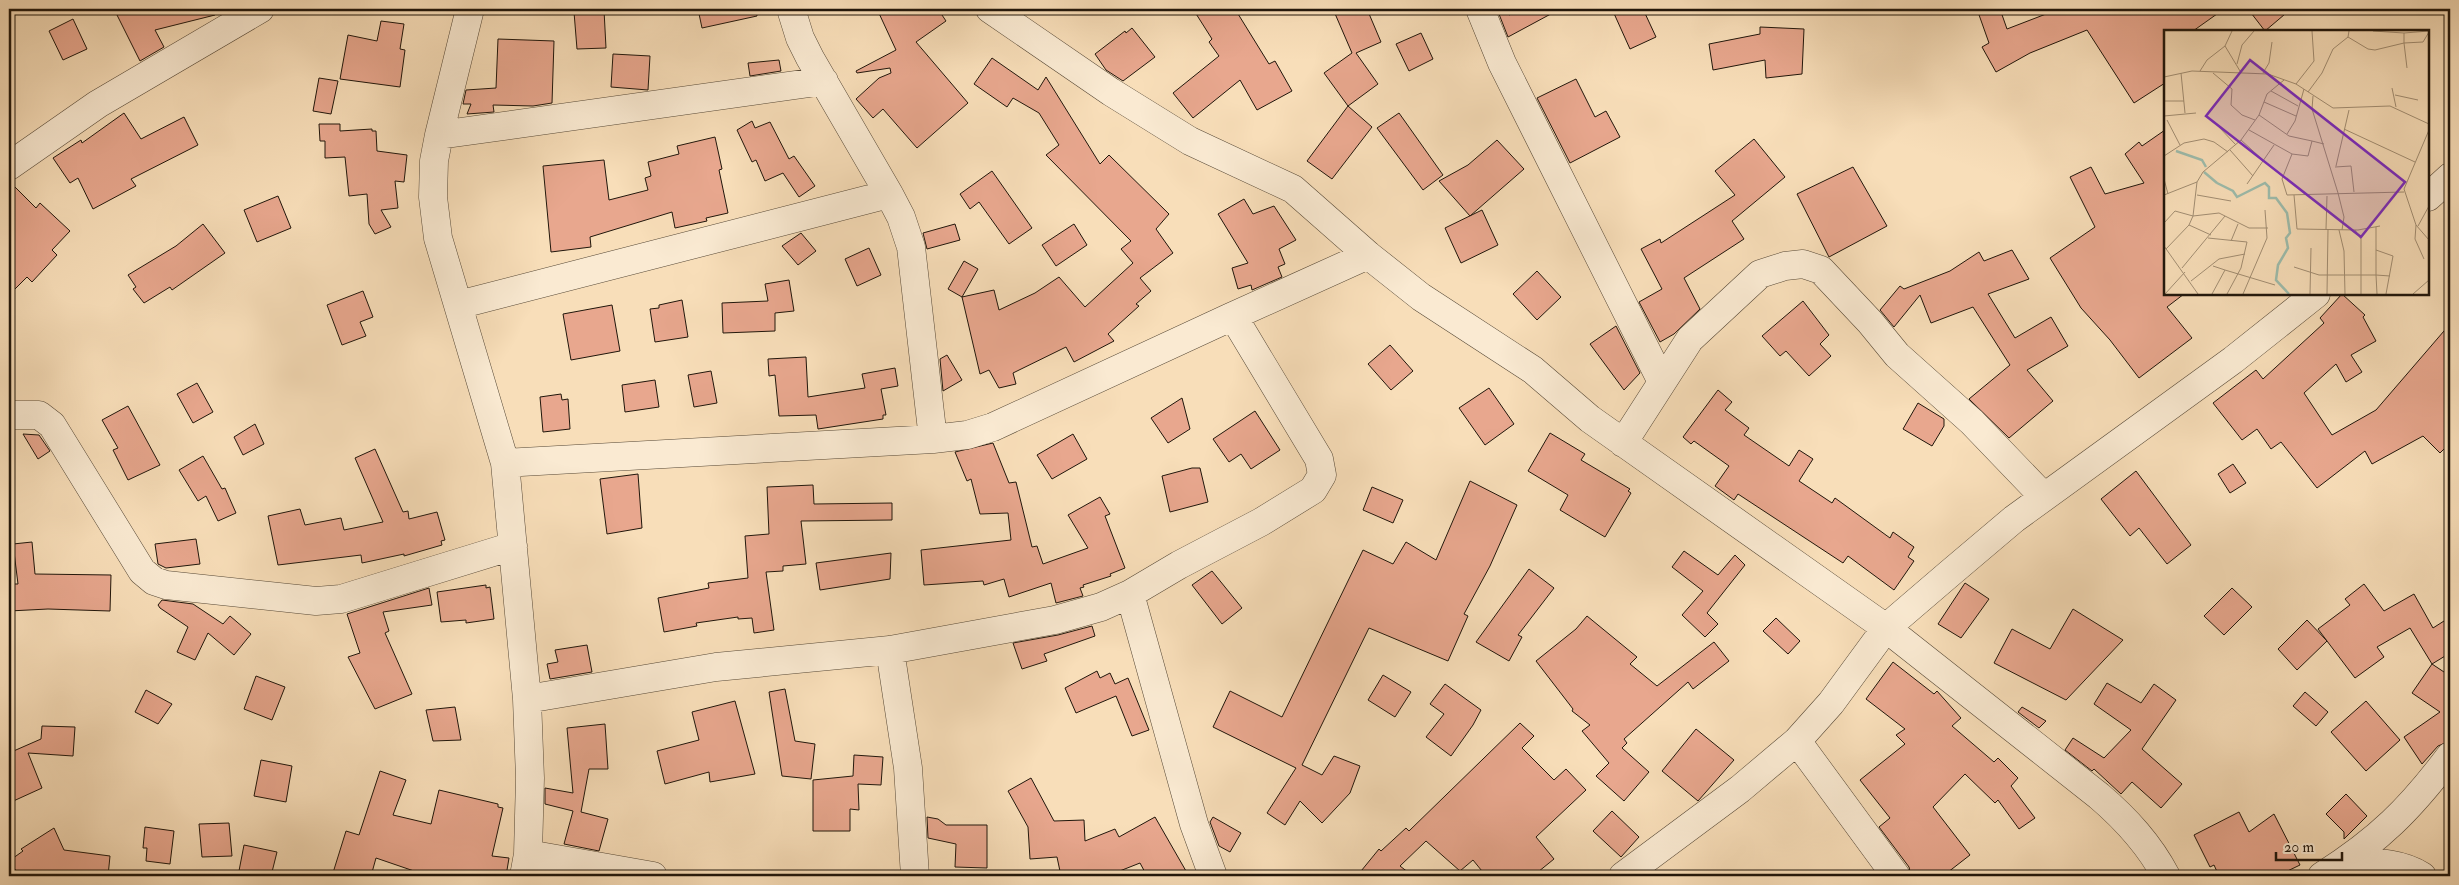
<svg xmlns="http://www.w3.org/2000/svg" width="2459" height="885" font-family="'IM FELL Double Pica',serif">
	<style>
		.building { fill: #e8a78e; stroke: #20160b }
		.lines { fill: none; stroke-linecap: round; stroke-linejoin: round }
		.minor-casing { stroke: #564836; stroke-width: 29 }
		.minor { stroke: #faead2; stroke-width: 28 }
		.inset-river { fill: none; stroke: #9dbcac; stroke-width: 2.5 }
		.inset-road { fill: none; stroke: #a28e73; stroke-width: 1 }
		.view { fill: #7b2cbf; fill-opacity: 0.15; stroke: #7b2cbf; stroke-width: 2.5 }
		.inset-edge { fill: none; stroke: #20160b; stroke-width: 2.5 }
	</style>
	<rect width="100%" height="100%" fill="#f8deb9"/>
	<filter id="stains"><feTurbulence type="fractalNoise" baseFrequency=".004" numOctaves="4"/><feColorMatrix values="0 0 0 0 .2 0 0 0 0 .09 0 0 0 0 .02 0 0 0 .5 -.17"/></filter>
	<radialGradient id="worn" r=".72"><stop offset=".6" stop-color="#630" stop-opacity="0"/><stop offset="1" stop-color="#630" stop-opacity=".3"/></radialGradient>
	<!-- building -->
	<path class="building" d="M114 9H214L215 15 155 30 164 47 140 61Z
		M698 9H756L757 16 702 28Z
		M877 9H938L946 21 916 42 968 103 917 148 883 109 873 118 856 99 879 78 891 73 890 68 857 73 856 71 896 50Z
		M1193 9H1235L1269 64 1275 61 1292 91 1257 110 1240 80 1193 118 1173 93 1219 56 1209 42 1212 39Z
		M1333 9H1367L1381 42 1356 53 1378 84 1348 106 1324 73 1352 53Z
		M1497 9H1504L1509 15 1521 9H1560L1508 37Z
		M1612 9H1643L1656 37 1630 49Z
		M1988 9H2000L2007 29 2059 9H2224L2193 31H2165V83L2134 103 2087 30 2030 53 1996 72 1982 47 1989 43 1978 12Z
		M2248 9H2291L2265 31Z
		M604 10 606 48 577 49 574 12Z
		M73 19 87 49 63 60 49 31Z
		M381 21 404 24 400 49 405 50 400 87 340 79 348 35 377 41Z
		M1760 27 1804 29 1802 74 1766 78 1765 60 1713 70 1709 44 1760 34Z
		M1132 28 1155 57 1123 81 1106 70 1095 54 1125 31 1126 33Z
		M1421 33 1433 59 1409 71 1396 44Z
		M498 39 554 41 552 103 533 106 493 105 494 112 467 114 471 104H463L466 90 496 88Z
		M613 54 650 56 648 90 611 87Z
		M992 58 1038 90 1046 77 1100 164 1109 155 1169 214 1156 229 1173 253 1140 278 1151 291 1136 304 1139 306 1108 334 1114 341 1074 362 1066 347 1013 373 1016 384 999 388 989 370 980 374 962 297 994 290 999 310 1035 293 1059 277 1085 307 1133 263 1121 249 1131 241 1046 155 1059 145 1039 113 1013 98 1007 107 974 84Z
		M779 60 781 71 750 76 748 63Z
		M319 78 338 81 331 114 313 111Z
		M1576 79 1595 117 1606 111 1620 137 1570 163 1537 98Z
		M1348 106 1372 127 1332 179 1307 161Z
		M124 113 141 139 184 117 198 145 131 179 136 186 93 209 78 178 70 183 53 158 81 140 82 143Z
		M1399 113 1443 175 1423 190 1377 128Z
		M752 121 755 128 770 122 789 159 794 156 815 186 799 197 783 173 765 181 756 160 752 162 737 130Z
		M319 124H340V131L372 129V131H376L377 151 407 155 404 182 395 181 398 208 381 210 391 227 375 234 369 224 367 194 349 196 345 157 325 158V141H320Z
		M2165 130V294H2184L2167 307 2192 338 2139 378 2110 340 2081 308 2050 258 2095 227 2070 177 2091 167 2105 194 2144 183 2125 154 2139 142 2142 146Z
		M715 137 722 169 719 170 728 213 706 218 707 221 675 228 672 212 590 237 591 247 551 252 543 166 604 160 609 200 648 190 645 178 651 176 648 162 679 154 677 146Z
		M1754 139 1785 177 1732 221 1744 239 1684 278 1700 309 1674 334 1660 342 1639 302 1662 289 1641 249 1660 239 1661 243 1735 195 1715 171Z
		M1497 140 1524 169 1470 216 1439 181 1468 165Z
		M1853 167 1887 226 1829 257 1797 194Z
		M992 171 1032 228 1009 244 979 202 970 209 960 194Z
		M9 181 36 208 40 203 70 231 52 250 57 255 32 282 27 277 9 295Z
		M278 196 291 228 257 242 244 210Z
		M1244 199 1253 214 1274 206 1296 240 1279 249 1285 264 1278 267 1282 277 1252 290 1251 285 1238 289 1232 268 1248 263 1218 214Z
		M1482 210 1498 245 1461 263 1445 228Z
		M203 224 225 253 172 290 170 287 144 303 133 289 136 287 128 275 176 246Z
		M955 224 960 240 927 249 923 233Z
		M1074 224 1087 245 1056 266 1042 245Z
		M801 233 816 251 798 265 782 246Z
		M869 248 881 275 857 286 845 259Z
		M2012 250 2029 279 1988 294 2015 338 2051 317 2068 346 2027 370 2053 401 2009 438 1969 399 2010 365 1973 307 1931 323 1920 295 1894 327 1880 310 1900 286 1904 289 1950 271 1979 252 1984 261Z
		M964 261 978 269 962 297 948 289Z
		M1537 271 1561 297 1537 320 1513 294Z
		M789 280 794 311 775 313V331L723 333 722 303 768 301 765 284Z
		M363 291 373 317 360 322 366 336 342 345 327 305Z
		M2342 294 2365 315 2363 317 2376 341 2351 355 2362 372 2346 382 2336 364 2304 393 2332 435 2376 410 2450 324V443L2440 453 2423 436 2372 464 2365 451 2317 488 2281 442 2271 449 2257 429 2242 440 2213 403 2256 370 2263 379 2324 323 2320 318Z
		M682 300 688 337 655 342 650 309 659 308V305Z
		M1803 301 1829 335 1820 344 1831 356 1809 376 1786 351 1780 356 1762 336Z
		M612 305 620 351 571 360 563 314Z
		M1616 326 1640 373 1624 390 1590 344Z
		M1390 345 1413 371 1391 390 1368 364Z
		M947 355 962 380 943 391 940 359Z
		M806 357 808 397 865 388 862 374 895 368 898 386 881 389 886 415H883V419L818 429 816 415 779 416 775 375 769 376 768 359Z
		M711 371 717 403 694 407 688 375Z
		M655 380 659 407 625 412 622 385Z
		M197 383 213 412 193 423 177 394Z
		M1489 388 1514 424 1485 445 1459 408Z
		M1718 390 1732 402 1725 410 1749 428 1744 435 1789 466 1799 450 1813 459 1799 481 1832 503 1835 498 1890 538 1893 532 1914 547 1908 557 1914 561 1894 590 1848 556 1843 563 1738 494 1734 500 1715 486 1729 466 1694 441 1691 444 1683 437Z
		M561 394 562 400 568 399 570 429 543 432 540 397Z
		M1182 398 1190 429 1168 443 1151 418Z
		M1918 403 1944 419V426L1932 446 1903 429Z
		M128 406 160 465 128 480 113 450 118 448 102 420Z
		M1255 411 1280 450 1251 469 1241 454 1229 462 1213 439Z
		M255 424 264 444 243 455 234 437Z
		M1550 433 1585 454 1581 460 1630 489 1628 491 1631 493 1605 537 1560 510 1568 495 1528 471Z
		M23 434 39 435 50 451 38 459Z
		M1073 434 1087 459 1052 479 1037 455Z
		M993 443 1009 483 1016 482 1032 547 1037 546 1043 564 1088 548 1068 515 1100 497 1110 514 1105 516 1125 568 1110 574 1111 576 1083 585 1084 587 1080 588 1083 596 1056 603 1051 583 1009 597 1004 579 984 585 983 581 924 585 921 550 1011 540 1008 513 980 514 971 479 967 481 955 452Z
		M375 449 403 512 408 511 409 519 437 512 445 540 441 541 442 545 404 556V554L362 563 361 555 278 565 268 516 300 509 305 525 341 518 344 530 383 522 355 458Z
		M203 456 222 489 225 488 236 513 218 521 206 496 198 501 179 470Z
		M2233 464 2246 483 2230 493 2218 474Z
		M1192 468H1200L1208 502 1170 512 1162 476Z
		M2136 471 2191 545 2167 564 2139 528 2130 536 2101 499Z
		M638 474 642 528 607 534 600 479Z
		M1470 481 1517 505 1490 566 1464 614 1468 616 1448 661 1369 628 1302 765 1322 775 1334 756 1360 766 1350 793 1322 823 1300 801 1285 825 1267 813 1296 768 1213 727 1230 691 1282 717 1363 550 1393 564 1406 542 1436 560Z
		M813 485 814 504 892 503V520L801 521 806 564 783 566V571L766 572 774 630 754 633 752 618 738 619V617L696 623 697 626 664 632 658 598 709 588 708 583 748 578 745 536 769 534 767 487Z
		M1372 487 1403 500 1393 523 1363 510Z
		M196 539 200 564 166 568 158 564 155 544Z
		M32 542 35 574 111 575 110 611 48 609 9 611V584H18L13 544Z
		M1684 551 1718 575 1735 555 1745 565 1707 613 1718 624 1705 637 1682 615 1703 591 1672 567Z
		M891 553 890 579 820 590 816 563Z
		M1529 569 1554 588 1518 635 1522 637 1509 661 1476 642Z
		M1212 571 1242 608 1222 624 1192 585Z
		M1965 583 1989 599 1961 638 1938 624Z
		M2364 584 2384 611 2414 594 2433 628 2444 621 2450 630V653L2432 664 2410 628 2377 647 2384 657 2355 678 2327 641 2297 670 2278 649 2307 620 2327 641 2318 629 2350 605 2345 599Z
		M486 585V588L490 587 494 619 466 623V620L441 622 437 592Z
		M429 588 432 605 383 612 389 631 385 633 412 694 375 709 348 657 360 653 347 614Z
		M2232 588 2252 607 2224 635 2204 616Z
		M162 600 193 604 223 624 230 616 251 634 234 655 208 633 195 660 177 652 188 627 160 608 158 605Z
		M2073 609 2123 640 2066 700 1994 663 2012 629 2050 649Z
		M1587 616 1637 657 1630 664 1657 686 1714 642 1729 661 1693 689 1688 682 1624 739 1627 743 1622 748 1649 772 1624 801 1596 776 1609 763 1582 731 1590 725 1572 711 1573 709 1536 661 1576 629Z
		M1776 618 1800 641 1788 654 1763 631Z
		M1092 626 1095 636 1044 654 1047 661 1022 669 1013 643 1058 635Z
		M587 645 592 672 550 679 547 664 558 662 555 650Z
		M1893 662 1934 694 1937 691 1961 718 1952 726 1994 762 1998 758 2018 778 2011 786 2035 818 2019 829 1998 800 1995 803 1965 774 1933 807 1970 855 1943 876H1911L1909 867 1879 827 1890 818 1860 780 1905 744 1896 735 1905 729 1866 699Z
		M2432 664 2450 676V741L2438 746 2422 764 2404 737 2440 712 2412 693Z
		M1097 671 1100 678 1110 673 1115 684 1128 678 1149 730 1132 736 1116 696 1076 713 1065 688Z
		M1383 675 1411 692 1395 717 1368 700Z
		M256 676 285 687 272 720 244 709Z
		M2107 683 2141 703 2154 684 2176 700 2142 749 2182 784 2161 808 2132 782 2121 794 2094 769 2092 771 2065 750 2073 738 2104 758 2131 730 2094 704Z
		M1445 684 1481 710 1473 725 1451 756 1426 737 1444 714 1430 704Z
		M785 689 795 741 815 744 811 779 782 776 769 692Z
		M146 690 172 704 158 724 135 712Z
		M2305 692 2328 712 2316 726 2293 706Z
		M735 701 755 774 710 782 709 772 665 784 657 751 699 740 692 712Z
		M2366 701 2400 740 2366 771 2331 732Z
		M455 707 461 740 433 741 426 710Z
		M2022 707 2046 721 2039 728 2018 712Z
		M1520 723 1534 736 1522 748 1554 780 1566 769 1586 790 1536 837 1554 859 1533 876H1486L1473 860 1460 871 1426 841 1400 866 1413 876H1357L1379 849 1381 851 1406 828 1409 831Z
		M605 724 608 769H589L581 812 608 819 599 851 564 844 573 811 545 804V788L573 793 567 728Z
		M42 726 75 727 73 756 28 753 42 788 9 803V753L41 739Z
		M1696 729 1734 760 1698 801 1662 771Z
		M854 755 883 757 881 785 858 784 859 810 850 809V831H813V780L853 776Z
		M261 760 292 766 286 802 254 796Z
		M380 771 406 780 393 815 431 824 439 790 498 804V807L503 808 492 856 509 858 506 876H413L414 871 376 858 371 876H332L346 831 359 835Z
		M1031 778 1054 821 1084 820 1085 841 1115 829 1119 837 1155 817 1186 871 1176 876H1147L1140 863 1107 876H1061L1057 857 1030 859 1028 827 1008 791Z
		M2346 794 2367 816 2344 839V832L2326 814Z
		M1612 811 1639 837 1621 857 1593 831Z
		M2239 812 2249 832 2274 814 2300 865 2277 876H2219L2214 865 2210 867 2194 835Z
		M927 817 938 819 946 825H987V868L955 867 956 844 928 838Z
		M1213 817 1241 833 1230 852 1219 846 1210 822Z
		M229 823 232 856 202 857 199 824Z
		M145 827 174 831 170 864 146 861 147 848H143Z
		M54 828 64 850 110 856 108 876H20L9 861 23 851 21 849Z
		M244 845 277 852 271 876H238Z"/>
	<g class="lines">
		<!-- minor casing -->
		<g class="minor-casing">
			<path id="minor" d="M470 9 439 135 434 161 433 197 438 238 505 463 527 699 530 778 528 854 524 876
				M791 9 800 38 810 58 889 194 901 217 911 247 933 439
				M990 9 1111 92 1190 141 1293 189 1368 255 1421 297 1533 370 1590 419 1886 628 2099 796C2127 820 2149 844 2166 876
				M1480 9 1502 63 1662 382
				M439 135 824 81
				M9 166 98 104 260 9
				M2428 197 2450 177
				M458 305 889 194
				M9 415H39L52 425 142 571 154 581 166 585 316 601 341 599 513 546
				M1623 443 1690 339 1760 274 1785 266 1803 264 1821 270 1870 322 1897 355 1972 422 2044 497
				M505 463 933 439 967 435 993 427 1233 316
				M1130 594 1194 824 1213 876
				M890 650 908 768 915 876
				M527 699 716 667 890 650 1055 620 1101 607 1130 594 1179 565 1261 522 1313 490 1322 475 1319 459 1233 316 1368 255
				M1797 741 1896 876
				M528 854 653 876
				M2345 862C2372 863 2398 861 2422 876
				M1623 876 1740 789 1797 741 1831 703 1886 628 1949 574 2014 519 2233 360 2316 294
				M2322 876C2379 840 2410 809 2450 756"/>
		</g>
		<!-- minor -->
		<use href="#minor" class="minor"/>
	</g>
	<!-- overview -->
	<g transform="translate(2164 30)">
		<rect width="265" height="265" fill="#f8deb9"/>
		<path class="inset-river" d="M12 121 38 130 42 137M40 142 53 153M53 153 69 161 73 167 101 153 105 157V168H112L123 183 126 203 122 208 124 218 114 235 112 250 125 264"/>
		<path class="inset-road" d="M209 1 240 3M184 7 204 19 211 20 240 13V3L265 1M61 16 76 41M73 34 78 15 90 1M243 38 240 13 259 12 265 2M36 41 43 30 61 16 68 1M17 43 21 83M49 43 68 59 67 75 78 85 91 90M99 43 105 33 108 12M0 47 28 41 104 44 132 54 169 78 226 76 265 94M132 54 150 31 148 1M228 58 232 77M107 61 134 76M144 62 158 43 169 19 184 7 185 1M231 65 254 70M149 66 148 79 174 163 180 187 178 200M0 71H20M100 72 132 86M95 85 125 106 148 111M0 86 32 83M3 90 16 115M54 96 72 115M180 99 251 132M85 100 128 124 144 126 148 111 160 114M265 100 240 159 252 195 265 210M123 104 131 91 140 59M77 110 100 131M66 120 89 146M128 124 118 149 123 165 240 162M0 126 20 113 40 109 50 112 64 122M172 136 185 80M171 137 187 136 190 162M0 149 4 164M83 154 110 115M0 165 33 152 39 142 77 110 95 85 103 64 120 50M33 165 67 171M130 165 133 199 194 200 216 196M61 186 85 198H104M0 193 11 181 29 186 55 183 61 186 18 238M25 195 47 205M252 195 251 209 260 229M254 196 265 176M212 197V245L226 246M162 199 163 166M175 200 180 221 181 264M191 200 197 209V245H212L213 264M44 208 83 212 77 238 63 264M67 211 74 194M0 216 34 264M2 219 25 195 29 186 33 152M212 220 229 226 222 264M130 237 155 245H197V264M61 240 111 255M27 251 55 229 81 224M1 264 21 242M48 264 61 240 49 236M79 264 103 208 101 180M146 264 147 218M163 264 164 199M249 264 265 250"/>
		<path class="view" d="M86 30 241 152 197 207 42 86Z"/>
		<rect width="265" height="265" class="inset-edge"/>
	</g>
	<!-- margin -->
	<rect width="2459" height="885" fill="none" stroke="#f8deb9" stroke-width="30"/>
	<rect x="10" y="10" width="2439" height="865" fill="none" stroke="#20160b" stroke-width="2.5"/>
	<rect x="15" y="15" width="2429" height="855" fill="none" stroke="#20160b"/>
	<!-- scale -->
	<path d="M2276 852v8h66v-8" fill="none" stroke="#20160b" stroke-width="2.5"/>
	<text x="2284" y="852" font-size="15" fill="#20160b" stroke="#faead2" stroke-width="4" paint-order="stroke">20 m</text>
	<rect width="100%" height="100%" filter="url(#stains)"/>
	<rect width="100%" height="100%" fill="url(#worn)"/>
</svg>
